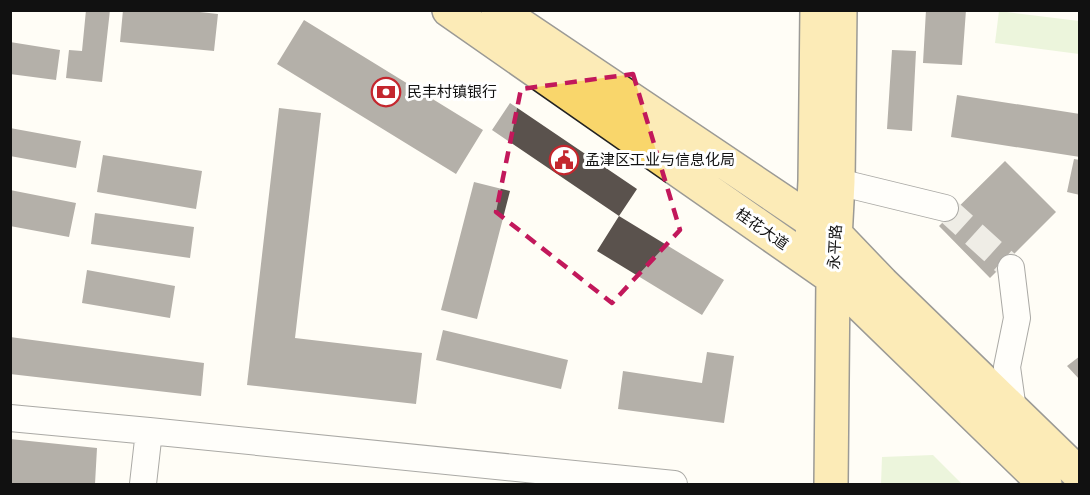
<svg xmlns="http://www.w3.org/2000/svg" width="1090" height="495" font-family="Lora,'Noto Sans SC',serif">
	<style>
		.green { fill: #d5ebbd }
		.building { fill: #5a524d }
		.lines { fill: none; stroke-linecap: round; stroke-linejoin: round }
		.minor-tunnel { stroke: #dbdad3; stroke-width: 26; stroke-dasharray: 26 13; stroke-linecap: butt }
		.minor-casing { stroke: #444; stroke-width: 28 }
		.major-casing { stroke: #222; stroke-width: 36 }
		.minor { stroke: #fff; stroke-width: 26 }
		.major { stroke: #f9d66b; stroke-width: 33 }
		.marked { fill: none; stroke: #c2185b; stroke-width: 4.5; stroke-dasharray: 12 8; stroke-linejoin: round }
		.labels { text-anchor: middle; stroke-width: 6; stroke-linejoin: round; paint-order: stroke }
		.poi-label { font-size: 15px; fill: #111; stroke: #fff; text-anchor: start }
		.street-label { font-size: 15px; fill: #111; stroke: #fff }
	</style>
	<rect width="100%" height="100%" fill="#fffdf5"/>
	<!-- green -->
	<path class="green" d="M999 11 1079 21V54L995 43Z
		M933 455 962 484H881L882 457Z"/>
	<!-- building -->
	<path class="building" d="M86 10H110L102 82 66 78 69 50 82 51Z
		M123 10H182L218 14 214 51 120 42Z
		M926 10H966L962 65 923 63Z
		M304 20 483 130 456 174 277 64Z
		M10 42 60 50 56 80 10 74Z
		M892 50 916 51 912 131 887 129Z
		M957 95 1080 114V157L951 137Z
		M510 103 637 189 619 216 724 280 702 315 597 251 619 216 492 130Z
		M279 108 321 113 295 338 422 353 416 404 247 385Z
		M10 128 81 141 76 168 10 156Z
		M103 155 202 171 196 209 97 192Z
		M1074 159 1080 160V195L1067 192Z
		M1005 161 1056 212 990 278 939 226Z
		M474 182 510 191 477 319 441 310Z
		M10 190 76 203 69 237 10 226Z
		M95 213 194 227 190 258 91 244Z
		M87 270 175 286 170 318 82 303Z
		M443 330 568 360 561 389 436 360Z
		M10 337 204 363 201 396 10 374Z
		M707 352 734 356 724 423 618 409 623 371 702 383Z
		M1080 356V380L1067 366Z
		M10 439 97 448 95 484H10Z"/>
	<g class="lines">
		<!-- minor-tunnel -->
		<path class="minor-tunnel" d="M945 208 1011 268"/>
		<!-- minor casing -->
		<g class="minor-casing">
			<path id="minor" d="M838 182 945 208
				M1011 268 1017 318 1007 367 1013 410
				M10 418 149 431
				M143 484 149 431 674 484"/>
		</g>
		<!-- major casing -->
		<g class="major-casing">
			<path id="major" d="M449 10 833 278 1045 484
				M498 10 812 221 836 235 882 283 1080 475
				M812 240 815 181 817 10
				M831 484 833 278 838 182 840 10"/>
		</g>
		<!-- minor -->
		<use href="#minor" class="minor"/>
		<!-- major -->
		<use href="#major" class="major"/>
	</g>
	<!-- marked area -->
	<path d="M0 0H1090V495H0ZM633 74 680 230 612 303 496 212 521 89Z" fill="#fffdf5" fill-opacity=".55" fill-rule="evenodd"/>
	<path class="marked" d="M633 74 680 230 612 303 496 212 521 89Z"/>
	<!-- icons -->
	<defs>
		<g id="bank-ring" transform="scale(1.5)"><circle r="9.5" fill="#fff" stroke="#c4262e" stroke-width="1.5"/><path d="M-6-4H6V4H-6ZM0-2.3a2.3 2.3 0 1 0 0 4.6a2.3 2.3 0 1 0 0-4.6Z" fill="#c4262e"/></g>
		<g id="civic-ring" transform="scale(1.5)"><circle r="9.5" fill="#fff" stroke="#c4262e" stroke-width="1.5"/><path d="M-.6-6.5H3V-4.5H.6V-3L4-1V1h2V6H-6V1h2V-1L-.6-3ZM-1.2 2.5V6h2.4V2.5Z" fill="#c4262e"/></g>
	</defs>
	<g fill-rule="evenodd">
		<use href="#bank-ring" x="386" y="92"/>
		<use href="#civic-ring" x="564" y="160"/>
	</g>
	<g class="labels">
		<!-- poi labels -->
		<g class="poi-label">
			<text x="407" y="97">民丰村镇银行</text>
			<text x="585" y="165">孟津区工业与信息化局</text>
		</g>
		<!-- street labels -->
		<g class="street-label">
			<text transform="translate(762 229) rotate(35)" y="5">桂花大道</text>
			<text transform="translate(835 247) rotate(-87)" y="5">永平路</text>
		</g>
	</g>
	<!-- border -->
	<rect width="1090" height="495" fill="none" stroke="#111111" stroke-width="24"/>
</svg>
